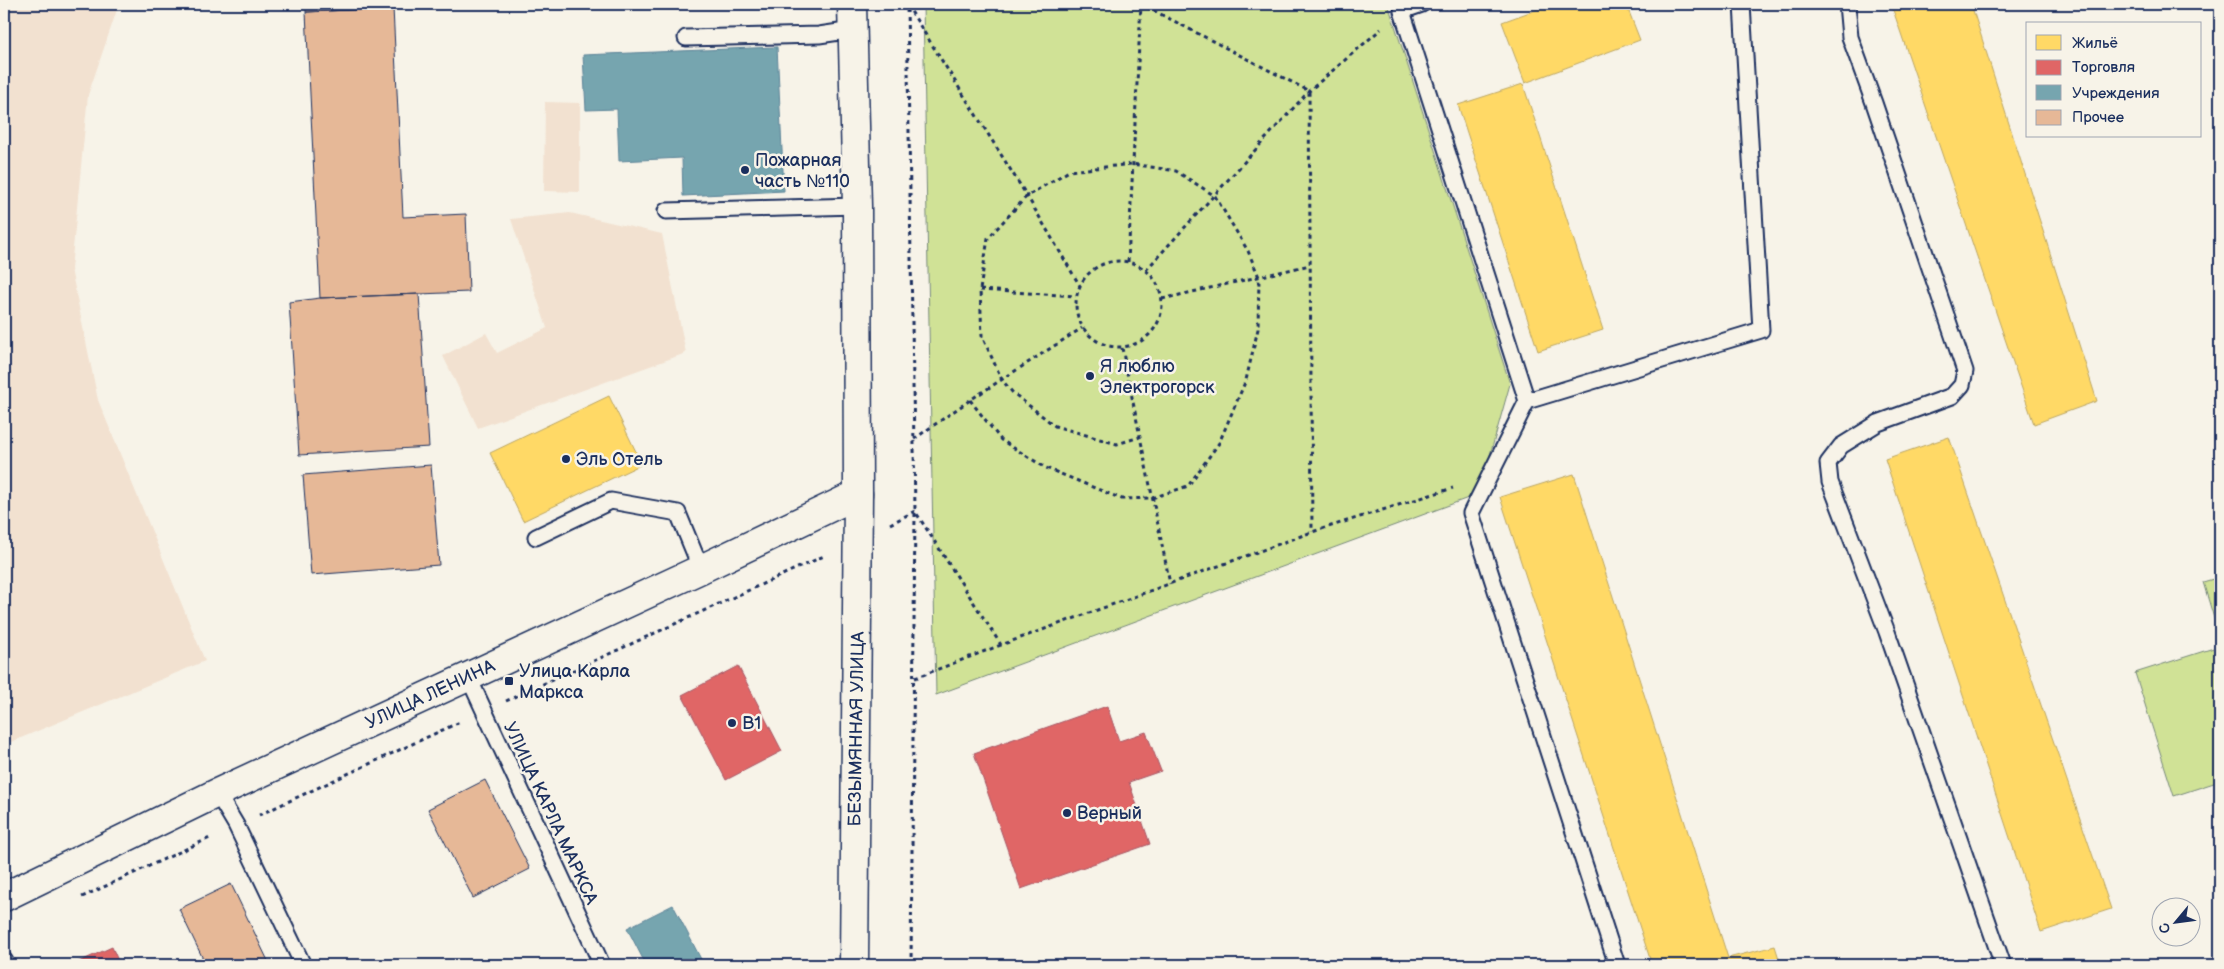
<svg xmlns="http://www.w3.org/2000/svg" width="2224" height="969" font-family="'Balsamiq Sans',sans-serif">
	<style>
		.built { fill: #f2e1d0 }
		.green { fill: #d0e296; stroke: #76887a }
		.homes { fill: #ffd966; stroke: #bba664 }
		.shops { fill: #e06666; stroke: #a55664 }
		.public { fill: #76a5af; stroke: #5b8297 }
		.building { fill: #e6b897; stroke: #1b2f5e }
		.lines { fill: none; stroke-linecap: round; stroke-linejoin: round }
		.service-casing { stroke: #1b2f5e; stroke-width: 19 }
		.minor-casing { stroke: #1b2f5e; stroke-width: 31 }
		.tertiary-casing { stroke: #1b2f5e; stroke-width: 31 }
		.path { stroke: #1b2f5e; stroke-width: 3; stroke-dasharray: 4 4; stroke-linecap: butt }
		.service { stroke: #f7f3e8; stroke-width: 15 }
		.minor { stroke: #f7f3e8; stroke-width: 28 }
		.tertiary { stroke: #f7f3e8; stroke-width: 28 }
		.poi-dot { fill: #1b2f5e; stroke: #f7f3e8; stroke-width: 2 }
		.labels { text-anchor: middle; stroke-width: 5; stroke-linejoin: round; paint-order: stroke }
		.poi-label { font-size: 18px; fill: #1b2f5e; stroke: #f7f3e8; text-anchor: start }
		.street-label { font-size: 18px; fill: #1b2f5e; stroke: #f7f3e8 }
	</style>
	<rect width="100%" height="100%" fill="#f7f3e8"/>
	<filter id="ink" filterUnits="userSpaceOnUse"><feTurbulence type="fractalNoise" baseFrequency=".02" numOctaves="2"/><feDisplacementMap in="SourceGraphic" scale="10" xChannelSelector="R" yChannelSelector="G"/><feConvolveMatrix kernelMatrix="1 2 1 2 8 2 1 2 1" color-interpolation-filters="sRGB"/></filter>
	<g filter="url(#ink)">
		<!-- built -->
		<path class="built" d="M4 4H119L88 95 71 269 98 400 205 661 4 745Z
			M545 102 580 103V192L544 191Z
			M570 213 662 234 686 353 478 428 443 356 486 333 497 353 547 328 511 219Z"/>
		<!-- green -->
		<path class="green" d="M923 4H1388L1510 384 1479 494 936 695Z
			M2220 577V638L2203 582Z
			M2220 646V781L2174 796 2135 673Z"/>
		<!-- homes -->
		<path class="homes" d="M1552 4H1626L1640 40 1525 83 1502 22Z
			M1891 4H1971L2097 401 2034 424Z
			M1523 84 1603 330 1538 351 1458 105Z
			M609 396 642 464 523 521 490 453Z
			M1949 437 2111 909 2041 932 1885 459Z
			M1574 474 1728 958 1775 946 1781 965H1652L1500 497Z"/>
		<!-- shops -->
		<path class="shops" d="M738 666 782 751 726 780 682 695Z
			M1107 706 1119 741 1146 732 1161 771 1129 782 1150 844 1021 889 974 753Z
			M112 947 120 965H72Z"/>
		<!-- public -->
		<path class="public" d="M777 47 784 191 683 196 682 158 619 161 617 109 586 110 583 55Z
			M673 905 704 965H646L627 928Z"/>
		<!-- building -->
		<path class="building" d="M306 4H469L306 12Z
			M393 8 403 217 466 214 469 292 320 298 306 12Z
			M419 294 429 447 299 455 289 302 320 298Z
			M431 465 439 565 311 575 303 475Z
			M485 780 530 869 473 898 428 809Z
			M231 884 270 965H206L179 909Z"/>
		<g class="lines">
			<!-- service casing -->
			<g class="service-casing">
				<path id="service" d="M1422 4 1402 11 1527 401 1471 513 1617 965
					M1847 4 1850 37 1874 103 1965 371 1962 385 1952 396 1878 423 1841 446 1828 463 1830 482 1887 632 2003 965
					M686 38 819 35 853 30
					M666 211 857 206
					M1527 401 1761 330 1742 4
					M536 537 611 501 678 513 701 569
					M468 676 602 965
					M217 793 236 825 303 965
					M4 960 7 965"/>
			</g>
			<!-- minor casing -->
			<g class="minor-casing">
				<path id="minor" d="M854 965 858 494"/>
			</g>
			<!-- tertiary casing -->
			<g class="tertiary-casing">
				<path id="tertiary" d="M4 897 217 793 701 569 858 494 857 206 852 4"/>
			</g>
			<!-- path -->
			<path class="path" d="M883 5H907L1027 196 1080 286
				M1076 304a43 43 0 1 1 86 0a43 43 0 1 1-86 0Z
				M1128 262 1141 4
				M1146 270 1309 91 1381 29
				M980 290 1076 296
				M1162 299 1310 265
				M1122 348 1170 584
				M970 400 1001 440 1046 468 1122 499 1152 498 1188 486 1219 443 1246 380 1258 329 1259 277 1248 251 1215 196 1176 171 1132 164 1069 171 1027 196 988 238 980 290 982 336 1002 380 1013 393 1055 426 1117 444 1140 437
				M914 439 970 400 1082 328
				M890 524 915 511 1001 645 1312 532 1453 488
				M915 678 1001 645
				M506 701 826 555
				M259 815 462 721
				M82 897 212 837
				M911 965 915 511 907 5 1141 4 1309 91 1312 532"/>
			<!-- service -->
			<use href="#service" class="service"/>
			<!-- minor -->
			<use href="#minor" class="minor"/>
			<!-- tertiary -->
			<use href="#tertiary" class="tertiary"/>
		</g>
	</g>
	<!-- markers -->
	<g class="poi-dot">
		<circle cx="745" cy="170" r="5"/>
		<circle cx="1090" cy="376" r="5"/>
		<circle cx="566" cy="459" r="5"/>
		<rect x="504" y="676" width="10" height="10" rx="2.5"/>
		<circle cx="732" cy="723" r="5"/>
		<circle cx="1067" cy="813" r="5"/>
	</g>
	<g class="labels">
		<!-- poi labels -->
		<g class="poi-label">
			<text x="755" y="166">Пожарная<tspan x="755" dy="21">часть №110</tspan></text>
			<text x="1100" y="372">Я люблю<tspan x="1100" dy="21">Электрогорск</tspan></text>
			<text x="576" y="465">Эль Отель</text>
			<text x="519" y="677">Улица Карла<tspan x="519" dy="21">Маркса</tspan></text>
			<text x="742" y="729">B1</text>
			<text x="1077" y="819">Верный</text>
		</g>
		<!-- street labels -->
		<g class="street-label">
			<text transform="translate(430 694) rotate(-25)" y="6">УЛИЦА ЛЕНИНА</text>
			<text transform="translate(856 729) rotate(-89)" y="6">БЕЗЫМЯННАЯ УЛИЦА</text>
			<text transform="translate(551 813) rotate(65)" y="6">УЛИЦА КАРЛА МАРКСА</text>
		</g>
	</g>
	<!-- margin -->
	<rect width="2224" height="969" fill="none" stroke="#f7f3e8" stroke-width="20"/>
	<rect x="10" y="10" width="2204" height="949" fill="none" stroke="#1b2f5e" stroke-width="2" filter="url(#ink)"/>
	<!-- legend -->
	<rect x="2026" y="22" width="175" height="115" fill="#f7f3e8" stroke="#9fa5b1"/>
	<rect x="2036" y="35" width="25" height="15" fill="#ffd966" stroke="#9fa5b1"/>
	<text x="2072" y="48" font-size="15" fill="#1b2f5e">Жильё</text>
	<rect x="2036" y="60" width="25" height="15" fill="#e06666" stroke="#9fa5b1"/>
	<text x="2072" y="72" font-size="15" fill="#1b2f5e">Торговля</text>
	<rect x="2036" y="85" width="25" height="15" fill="#76a5af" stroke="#9fa5b1"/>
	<text x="2072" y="98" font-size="15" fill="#1b2f5e">Учреждения</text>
	<rect x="2036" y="110" width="25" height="15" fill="#e6b897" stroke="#9fa5b1"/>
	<text x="2072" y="122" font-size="15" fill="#1b2f5e">Прочее</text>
	<!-- north arrow -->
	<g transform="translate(2176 922) rotate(241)"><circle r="24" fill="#f7f3e8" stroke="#9fa5b1"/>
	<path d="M0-4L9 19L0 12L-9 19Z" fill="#1b2f5e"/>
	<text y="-8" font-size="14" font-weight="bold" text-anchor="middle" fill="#1b2f5e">С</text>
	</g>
</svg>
